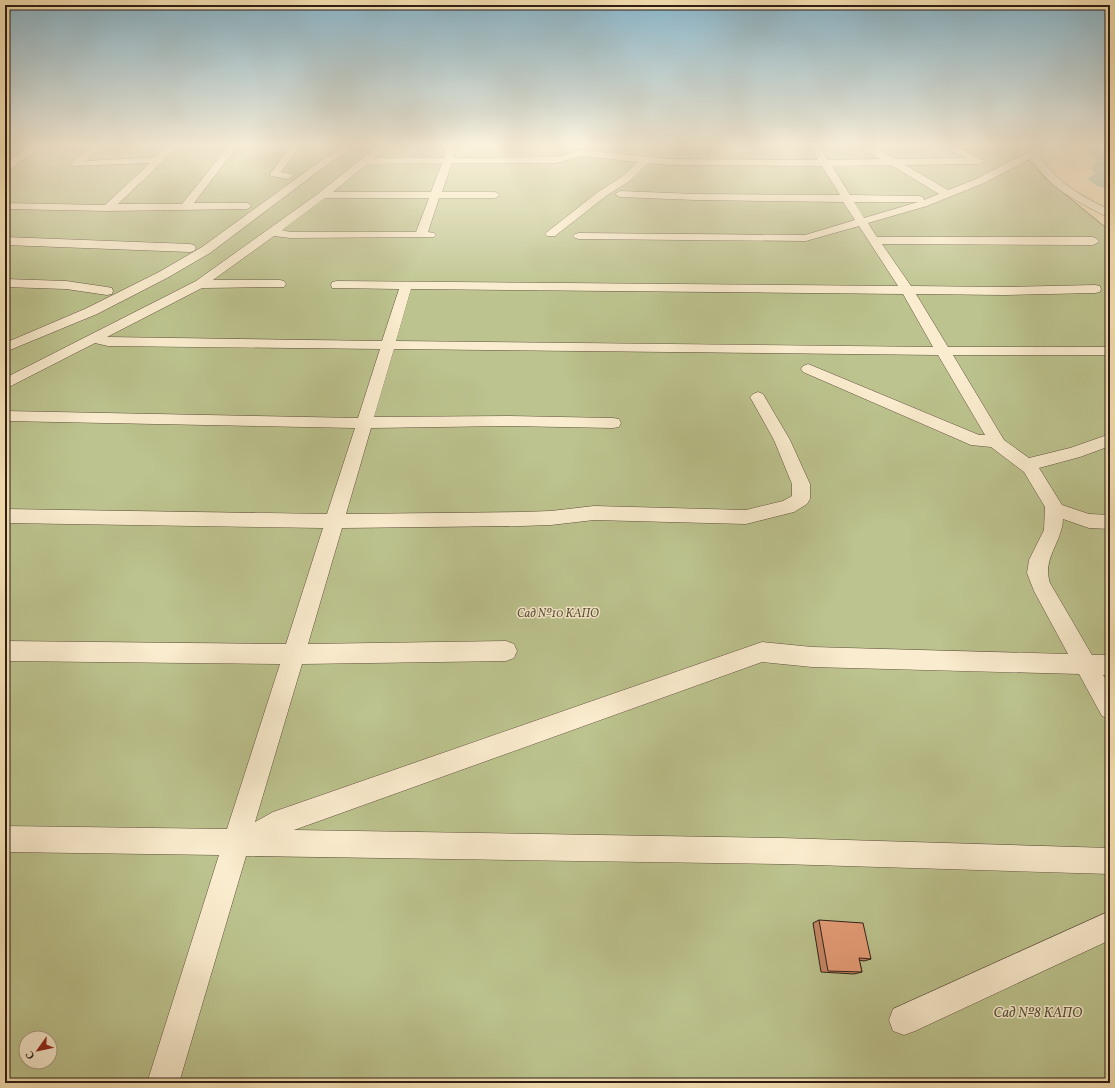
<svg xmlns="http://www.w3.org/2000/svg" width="1115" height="1088" font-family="Vollkorn,serif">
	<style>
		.green { fill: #bcc38e; stroke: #747052; fill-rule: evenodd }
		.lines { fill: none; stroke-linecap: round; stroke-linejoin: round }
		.river { fill: #9ebfa7; fill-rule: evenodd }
		.minor-casing { stroke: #5f4f3e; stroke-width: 1 }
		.minor { fill: #faecce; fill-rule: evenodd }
		.wall { fill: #c78766; stroke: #2c1e16 }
		.building { fill: #e79d77; stroke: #2c1e16 }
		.labels { text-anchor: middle; stroke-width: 3; stroke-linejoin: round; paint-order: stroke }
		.park-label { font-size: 12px; font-style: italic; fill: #57503a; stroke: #faecce }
		.near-park-label { font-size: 14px; font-style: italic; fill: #57503a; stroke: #faecce }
	</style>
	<rect width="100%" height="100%" fill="#f7e2b4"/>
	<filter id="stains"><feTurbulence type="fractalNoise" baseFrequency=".005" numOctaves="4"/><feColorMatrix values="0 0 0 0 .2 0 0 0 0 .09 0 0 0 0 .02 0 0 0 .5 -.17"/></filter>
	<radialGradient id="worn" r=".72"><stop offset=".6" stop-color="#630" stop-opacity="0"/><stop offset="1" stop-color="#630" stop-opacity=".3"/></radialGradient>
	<!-- green -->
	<path class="green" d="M5 144H1026L1014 155 1030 161 1045 178 1110 231V1083H5ZM26 1038H50V1062H26Z"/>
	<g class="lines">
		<!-- river -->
		<path class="river" d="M1085 144H1099V147L1110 155V166L1108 168 1110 170V189L1097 186 1088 179 1091 176 1096 174 1091 169 1098 160 1087 151Z"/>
		<!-- minor casing -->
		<g class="minor-casing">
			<path id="minor" d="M32 144H43L9 170 5 171V163Z
				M94 144H104L86 161 156 157 168 144H178L162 162 118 204H182L230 144H239L194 203H247L252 206 247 209 108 211 5 209V203L105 205 150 163 73 166 71 164 73 162Z
				M292 144H301L281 172 292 174 293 176 288 179 271 176 270 174Z
				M349 144H360L328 164 210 253 167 278 97 314 5 352V343L87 308 159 272 202 247 322 160Z
				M380 144H390L374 158H444L447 144H455L453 158 556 157 582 150 668 159 818 160 808 144H817L828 160 881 159 857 144H868L895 159 965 158 940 144H951L984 161 979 164 905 165 948 190 976 179 1031 151 1037 144H1046L1039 153C1054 182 1082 196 1110 210V217C1103 216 1097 211 1090 208 1067 196 1044 182 1032 158L984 183 927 206 868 223 877 237H1093L1097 239 1099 241 1097 243 1093 245 882 244 911 286 1004 287 1095 285 1100 286 1101 289 1100 292 1095 293 1004 295 916 294 948 347H1110V355H953L1004 440 1029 458 1070 448 1110 434V446L1080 457 1039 468 1062 505 1089 514 1110 515V529L1089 528 1063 519C1062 543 1042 558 1050 583L1092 655H1110V675H1103L1110 686V719L1102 716 1079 674 812 667 762 662 294 830 781 838 1110 848V874L781 864 246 856 179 1083H147L219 855 5 852V826L227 829 280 664 5 661V641L286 644 323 528 5 523V509L327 514 355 428 5 421V411L358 418 380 349 108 346 95 343 5 389V378L196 281 319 193ZM582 156 638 162 623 176 598 192 547 232 545 234 547 236H555L606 196 631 180 648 163 668 165 822 166 840 195 695 194 620 191 615 194 620 197 695 200 843 202 855 220 805 235 579 233 575 234 573 236 575 238 579 239 806 241 859 226 898 286 337 281 332 282 331 285 332 288 399 289 382 341 107 337 202 288 284 287 286 284 284 281 280 280H213L274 236 290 238 434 237 436 235 434 233 428 232 439 198H495L500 195 495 192H442L452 163H556ZM442 163 431 192H333L367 164ZM891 165 939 194 924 200 923 197 919 196 850 195 832 166ZM325 198H429L416 232H290L282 230ZM854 202H918L864 218ZM411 289 903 294 933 347 396 341ZM394 349 938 355 985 435H979L813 366 808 364 803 366 801 369 803 372 971 445 991 447 1024 472 1045 507 1044 530 1029 560 1027 573 1034 591 1068 654 812 647 762 642 273 812 255 822 302 664 506 661 514 658 517 651 514 644 506 641 308 644 342 528 521 526 551 525 594 520 746 524 794 512 807 504 810 499V484L790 440 763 394 758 392 753 394 750 397 774 440 792 484V496L783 501 746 510 594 506 551 511 521 512 346 514 371 428 509 426 613 428 619 427 621 423 619 419 613 418 509 416 374 417Z
				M5 237 190 244 194 245 196 248 194 251 190 252 5 245Z
				M5 279 66 281 107 287 112 288 113 291 112 294 107 295 66 289 5 287Z
				M1110 911V940L915 1031 904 1035 893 1031 889 1020 893 1009Z"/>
		</g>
		<!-- minor -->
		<use href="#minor" class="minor"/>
	</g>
	<!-- wall -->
	<path class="wall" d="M819 920 871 959 864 961 859 960 862 972 854 974 821 972 813 923Z"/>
	<!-- building -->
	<path class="building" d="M819 920 863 923 871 959 859 958 862 972 828 971Z"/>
	<!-- sky -->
	<linearGradient id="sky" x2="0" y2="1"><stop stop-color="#8ab8ce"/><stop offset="0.49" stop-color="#fbf2dd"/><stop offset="1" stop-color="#fbf2dd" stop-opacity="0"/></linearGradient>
	<rect width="1115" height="296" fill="url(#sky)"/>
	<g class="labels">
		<!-- park labels -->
		<g class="park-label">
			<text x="558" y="617">Сад №10 КАПО</text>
		</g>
		<!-- near-park labels -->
		<g class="near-park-label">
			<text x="1038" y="1017">Сад №8 КАПО</text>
		</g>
	</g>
	<!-- margin -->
	<rect width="1115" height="1088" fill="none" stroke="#f7e2b4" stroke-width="20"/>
	<rect x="6" y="6" width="1103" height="1076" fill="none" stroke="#2c1e16" stroke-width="2"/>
	<rect x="10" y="10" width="1095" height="1068" fill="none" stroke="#2c1e16"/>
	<!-- north arrow -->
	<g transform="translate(38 1050) rotate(237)"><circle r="19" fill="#faecce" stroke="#a89a84"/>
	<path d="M0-3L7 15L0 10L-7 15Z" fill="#8f2418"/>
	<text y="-6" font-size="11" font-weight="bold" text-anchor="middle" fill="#2c1e16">С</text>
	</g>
	<rect width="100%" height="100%" filter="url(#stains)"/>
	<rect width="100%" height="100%" fill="url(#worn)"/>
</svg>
